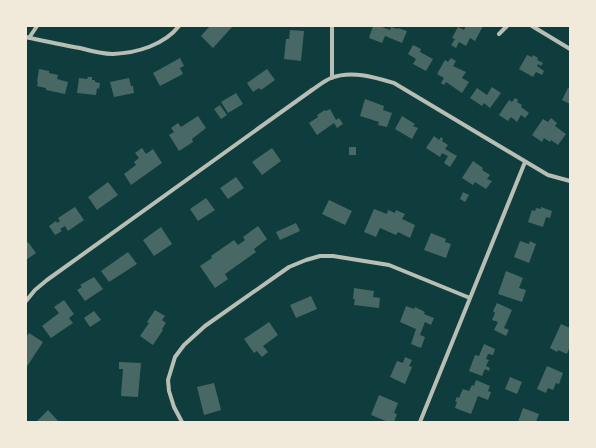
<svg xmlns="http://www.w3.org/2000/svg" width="596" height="448" font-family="'Archivo Narrow',sans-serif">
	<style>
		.building { fill: #486865 }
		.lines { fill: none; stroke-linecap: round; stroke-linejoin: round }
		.minor { stroke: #b8beb3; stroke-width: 4 }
	</style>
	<rect width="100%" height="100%" fill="#0f3d3e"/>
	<!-- building -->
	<path class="building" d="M210 26H233L213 48 201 36Z
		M373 26H379L390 30 391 27 398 29V28L407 31 402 43 385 36 382 43 369 38Z
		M466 26H483L475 41 470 38 466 46 459 42 456 48 451 45 455 39 452 38 458 27 464 30Z
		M290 30 304 31 301 61 284 59 286 39H289Z
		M413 45 421 49 420 52 433 59 426 71 413 64 416 59 408 54Z
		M527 55 532 57 533 55 538 58 537 60 543 63 541 66 538 64 537 66 544 71 542 75 536 72 533 77 519 69Z
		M180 58 184 66 180 68 183 74 160 86 153 73Z
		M451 58 456 61 453 66 466 72 462 78 469 82 462 93 446 82 444 85 441 83 444 78 437 74 445 60 448 62Z
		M39 69 49 71V73L58 75 57 79 68 82 65 94 46 90V88L37 86 38 82H37Z
		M267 69 275 80 261 90 259 88 253 92 247 83Z
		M88 77H92V80H95V82L100 83 99 89 97 88 96 95 77 93 79 78 87 79Z
		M129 78 131 86H133L134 93 114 97 110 82Z
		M492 87 501 93 490 108 484 103 482 106 470 98 477 88 487 95Z
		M568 88 570 89V104L562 100Z
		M236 93 243 104 228 113 221 102Z
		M515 98 518 100 517 102 522 105 521 107 529 113 525 118 521 115 517 122 511 117 508 121 499 115 509 100 512 102Z
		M365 99 384 106 383 110 392 113 387 127 378 125 379 122 360 116Z
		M220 105 227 115 221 119 214 109Z
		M330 109 336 120 339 118 343 124 337 128 334 123 317 135 309 123 318 117 317 115 325 110 326 111Z
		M198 116 206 128 192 139 193 142 179 151 169 135 174 132 171 128 178 123 181 127Z
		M402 116 415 124 413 126 418 128 412 139 395 129Z
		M551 118 557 123 555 126 566 134 558 145 551 140 550 142 544 138 542 142 532 135 543 119 548 122Z
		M434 136 439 140 441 137 443 139 442 141 448 145 445 149 457 156 450 167 444 163 448 156 442 153 440 157 426 148Z
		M349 147H356V155H349Z
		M142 148 146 154 153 149 162 163 131 185 124 174 136 165 134 162 139 158 135 153Z
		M272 148 281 161 262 175 252 162Z
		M473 161 483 168 482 170 490 175 487 179 492 181 486 189 475 182 473 185 462 178Z
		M236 177 244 188 228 199 220 188Z
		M108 182 118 195 97 210 88 197Z
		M463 192 469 195 465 202 460 199Z
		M206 198 215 210 198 221 190 209Z
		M329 200 352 211 345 225 322 214Z
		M75 207 84 220 68 231 65 226 60 229 62 231 55 235 49 226 56 221 57 223 60 221 58 218Z
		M541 207 552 211 550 218 546 217 543 227 528 222 532 210 535 211 536 208 541 209Z
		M374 209 387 214 388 210 395 213 396 210 405 214 402 219 415 225 410 238 398 232 396 235 380 228 376 237 364 232Z
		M296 223 300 231 280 240 276 232Z
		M258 226 267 239 254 249 256 252 225 274 228 279 215 288 200 266 212 258 211 256 234 240 238 245 245 240 243 237Z
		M161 227 172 244 154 256 143 240Z
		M431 233 446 239 445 242 451 244 446 258 424 250Z
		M520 241 529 244 530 241 536 244 529 263 514 257Z
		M28 242 36 253 26 260V244Z
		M128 252 137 264 109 282 101 271Z
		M506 271 523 278 519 288 526 290 522 302 498 294Z
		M94 277 103 289 85 301 77 290 82 287 80 285Z
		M354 288 374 291 373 297 380 298 379 308 354 305 355 299H353Z
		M311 296 317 309 296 318 290 305Z
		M64 300 74 314 69 318 73 323 51 338 42 326 59 313 54 307Z
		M497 303 512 310 504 328 509 330 506 336 494 330 498 322 492 320 495 313 493 311Z
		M406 306 414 309 415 307 425 312 424 314 434 318 431 325 425 322 420 335 425 337 421 348 411 344 416 329 400 322Z
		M155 310 165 316 162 320 166 323 162 329 163 330 153 345 140 336 149 323 147 322Z
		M94 311 101 320 90 327 84 318Z
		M269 322 278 335 263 346 268 352 262 357 257 351 254 353 244 339Z
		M561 324 570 328V346L567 354 558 350 557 352 550 348Z
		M29 333 43 342 26 368V337Z
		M484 344 495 349 493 355 488 354 486 359 489 360 486 366 490 368 489 371 485 369 482 376 469 371 475 355 479 356Z
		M405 357 412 360 409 366 412 367 405 384 390 377 397 361 403 363Z
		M119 362 141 363 138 397 121 396 123 369H119Z
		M547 366 563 373 559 384 556 383 553 390 548 388 546 393 537 389Z
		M510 377 522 382 517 394 505 389Z
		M476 380 490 386 488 391 491 392 488 400 478 396 471 414 455 408 457 402 455 401 457 397 459 398 463 389 469 391 472 385 474 386Z
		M214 383 221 410 204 415 197 387Z
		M379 395 398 403 394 413 397 414 394 422H388L371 415Z
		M523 408 539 414 536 422H518Z
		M48 410 59 422H38L37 421Z"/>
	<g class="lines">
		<!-- minor -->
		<path class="minor" d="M532 26 570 49
			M499 34 507 26
			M26 37C44 41 62 45 80 48 91 51 102 54 113 54 137 53 164 45 179 26
			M29 38 37 26
			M332 78V26
			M26 301 35 290 47 280 312 90C318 86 324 81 331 78 351 70 374 77 394 83L548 175 570 181
			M182 422 174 407 169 391 168 380 175 357 184 345 205 326 289 267 306 260 320 256H333L389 265 470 298
			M420 422 525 162"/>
	</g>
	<!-- border -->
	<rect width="596" height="448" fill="none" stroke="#f1e9da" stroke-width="54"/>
</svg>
